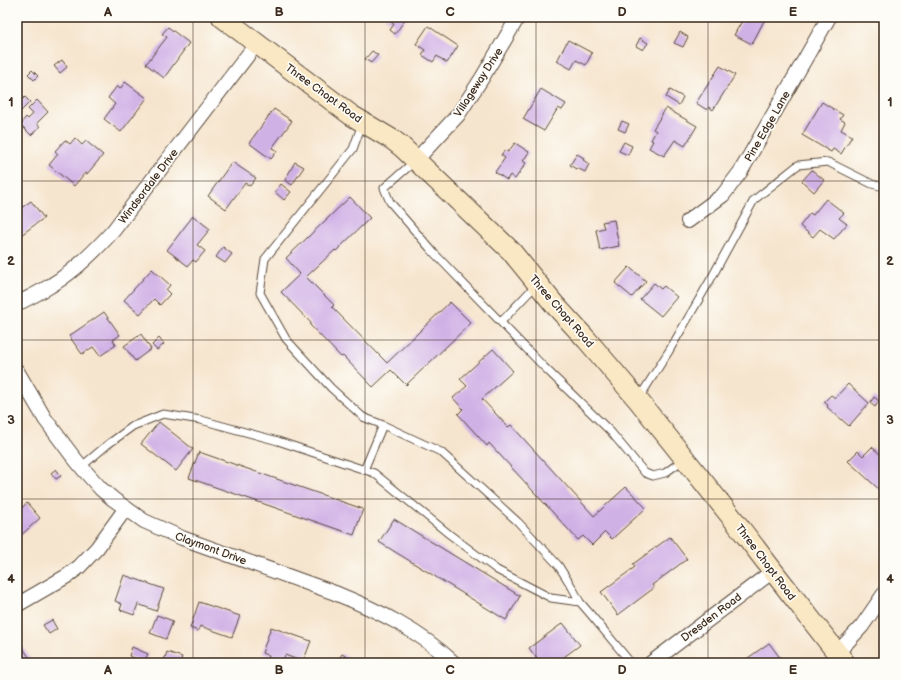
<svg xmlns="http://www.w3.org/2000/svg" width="901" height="680" font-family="'Balsamiq Sans',sans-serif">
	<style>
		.building { fill: #d0b1e6 }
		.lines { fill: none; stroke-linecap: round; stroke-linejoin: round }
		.lane-casing { stroke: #574638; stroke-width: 9 }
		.street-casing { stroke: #574638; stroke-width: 16 }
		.secondary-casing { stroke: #574638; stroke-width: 22 }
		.lane { stroke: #fff; stroke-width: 7 }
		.street { stroke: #fff; stroke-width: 14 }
		.secondary { stroke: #fae7c3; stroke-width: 20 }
		.grid { fill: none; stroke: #3b2a1e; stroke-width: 1; stroke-opacity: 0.55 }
		.labels { text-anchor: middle; stroke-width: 3.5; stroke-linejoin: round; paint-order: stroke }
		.street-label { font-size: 11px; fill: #3b2a1e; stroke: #fdfcf7 }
		.neatline { fill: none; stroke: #3b2a1e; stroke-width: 1.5 }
		.grid-label { font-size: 13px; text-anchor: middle; font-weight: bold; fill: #3b2a1e }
	</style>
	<rect width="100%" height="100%" fill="#fdfcf7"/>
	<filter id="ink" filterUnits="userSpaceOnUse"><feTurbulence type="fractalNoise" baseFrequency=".025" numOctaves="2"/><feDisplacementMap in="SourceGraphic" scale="8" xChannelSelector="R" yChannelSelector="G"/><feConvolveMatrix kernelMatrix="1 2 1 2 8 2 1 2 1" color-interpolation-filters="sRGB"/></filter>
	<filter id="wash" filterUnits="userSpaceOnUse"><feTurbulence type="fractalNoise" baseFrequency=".012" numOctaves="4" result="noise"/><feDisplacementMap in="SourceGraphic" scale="16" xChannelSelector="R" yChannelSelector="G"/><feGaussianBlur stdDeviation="0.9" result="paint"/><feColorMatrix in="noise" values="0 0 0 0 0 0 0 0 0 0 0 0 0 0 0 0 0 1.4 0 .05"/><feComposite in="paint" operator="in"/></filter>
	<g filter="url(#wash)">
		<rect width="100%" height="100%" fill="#f6e5ce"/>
		<g id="blocks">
			<!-- building -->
			<path class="building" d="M384 17H407L395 34 390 30 394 24Z
				M591 17H599L597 21Z
				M740 17H766L752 44 734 35 742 21 738 19Z
				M428 26 458 46 447 63 437 56 433 62 422 55 425 50 416 44Z
				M168 27 189 43 164 78 146 64 167 37 162 34Z
				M680 32 688 37 683 47 674 43Z
				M640 38 648 43 643 50 636 46Z
				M568 40 592 53 586 65 576 60 571 69 557 61Z
				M372 51 378 55 371 63 365 59Z
				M62 60 67 67 60 73 54 66Z
				M720 66 735 75 713 110 709 107 707 110 696 103Z
				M32 70 38 76 34 80 28 74Z
				M125 82 147 98 121 132 104 119 115 104 108 98 117 86 120 89Z
				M541 89 566 104 562 110 558 108 544 131 523 119Z
				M670 90 683 97 679 105 666 97Z
				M25 97 30 102 21 111 17 107V104Z
				M37 100 48 112 37 123 40 127 31 135 21 125 23 123 22 122 26 117 28 119 33 114 28 109Z
				M822 102 843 115 840 119 845 122 841 130 852 136 841 154 833 149 831 152 802 135Z
				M666 108 697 126 685 146 675 140 664 156 649 148 653 141 651 140 656 131 653 129Z
				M274 109 292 121 272 148 277 151 271 159 249 143Z
				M622 121 629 124 625 132 618 129Z
				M75 138 82 145 86 141 103 155 87 174 85 173 74 186 49 165 58 154 55 151 65 140 70 144Z
				M624 142 632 146 628 155 619 151Z
				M515 143 529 152 523 161 526 163 515 179 510 175 507 180 495 172 505 158 501 155 505 150 508 152Z
				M577 154 584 158 583 160 589 164 585 172 577 168 576 169 570 165Z
				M232 162 256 178 250 186 245 183 226 209 208 196Z
				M295 162 304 167 292 185 285 180Z
				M812 170 824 180 814 192 802 181Z
				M281 184 291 192 284 200 275 192Z
				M350 197 370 218 336 251 335 250 306 277 334 305 332 307 387 363 450 302 471 323 406 385 391 370 373 387 343 356 341 357 310 325 311 323 281 292 300 274 286 258Z
				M826 199 844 213 839 218 847 224 834 239 820 229 813 237 800 226 810 213 813 215Z
				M31 201 44 218 17 238V202L21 208Z
				M193 216 210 229 197 245 205 251 196 262 193 260 188 266 167 250Z
				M614 220 619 246 600 250 596 230 604 228 602 222Z
				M223 247 232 254 225 263 216 257Z
				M629 267 646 281 632 297 615 283Z
				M152 269 170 285 166 290 170 294 160 305 154 299 140 314 124 300Z
				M654 283 661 289 664 286 677 297 661 316 640 299Z
				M104 312 120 335 113 340 116 345 100 356 93 347 82 354 69 336Z
				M141 334 151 349 135 361 124 346Z
				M159 338 164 344 157 350 152 345Z
				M493 349 513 371 482 399 508 427 511 425 594 516 626 487 646 508 612 539 605 532 592 545 583 536 578 540 489 443 487 446 458 414 463 409 453 398 467 386 460 379Z
				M848 384 869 403 849 426 827 407 828 405 824 402 831 395 835 398Z
				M874 397 879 401 875 407 870 403Z
				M159 422 193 449 176 471 141 444Z
				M872 447 884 458V463L883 464 884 466V492L883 493 848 461 858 451 863 456Z
				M199 452 363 509 354 535 189 478Z
				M56 469 61 476 56 479 51 473Z
				M27 503 40 518 17 539V512Z
				M394 519 520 596 506 620 379 542Z
				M670 537 687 559 652 585 654 588 618 615 601 592 635 567 633 564Z
				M124 575 164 589 156 611 138 604 134 615 120 610 122 604 115 601Z
				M199 602 240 616 232 637 200 626 198 631 190 628Z
				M157 615 173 621 166 639 150 633Z
				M52 620 57 629 49 634 43 625Z
				M563 623 580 645 556 663H540L529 648Z
				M271 627 311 641 303 662 285 655 282 663H273L267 661 269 656 262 653Z
				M17 639 33 663H17Z
				M769 643 781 659 776 663H741Z
				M132 647 148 654 144 662 129 656Z
				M167 652 182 657 180 663H163Z
				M342 654 358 663H336Z"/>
		</g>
	</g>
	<g filter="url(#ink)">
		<use href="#blocks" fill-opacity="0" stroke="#574638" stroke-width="1"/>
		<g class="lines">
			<!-- lane casing -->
			<g class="lane-casing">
				<path id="lane" d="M362 124 353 149 265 259 260 293 286 339 331 388 363 417 383 425 441 452 518 522 558 565 572 587 580 602 592 616 631 663
					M415 161 384 188 390 202 434 253 544 367 611 432 645 473 653 476 665 473 683 460
					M501 322 536 285
					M639 398 669 351 712 277 754 200 798 165 828 162 872 184 884 187
					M81 467 107 445 133 426 163 414 201 420 278 441 374 473 449 534 497 570 551 598 580 602
					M364 470 383 425"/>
			</g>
			<!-- street casing -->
			<g class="street-casing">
				<path id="street" d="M416 160 458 115 482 78 518 17
					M688 221 723 195 741 171 829 17
					M17 304C28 298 39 293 50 286 74 272 94 252 113 231L257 43
					M17 371 45 419 71 454 84 470 101 489 113 499 144 521 182 538 335 593C377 610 420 631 454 663
					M17 605 67 576 79 567 97 548 126 508
					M837 653 862 626 884 594
					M651 663 773 571"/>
			</g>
			<!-- secondary casing -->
			<g class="secondary-casing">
				<path id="secondary" d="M222 17 351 115 393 140 402 147 511 251 554 304 587 340 638 400 737 524 773 571 845 663"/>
			</g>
			<!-- lane -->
			<use href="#lane" class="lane"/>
			<!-- street -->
			<use href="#street" class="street"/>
			<!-- secondary -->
			<use href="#secondary" class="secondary"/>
		</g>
	</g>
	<!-- grid -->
	<path class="grid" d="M193 17V663M365 17V663M536 17V663M708 17V663M17 181H884M17 340H884M17 499H884"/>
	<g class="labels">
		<!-- street labels -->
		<g class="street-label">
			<text transform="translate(478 82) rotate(-57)" y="4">Villageway Drive</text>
			<text transform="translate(324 93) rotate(36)" y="4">Three Chopt Road</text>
			<text transform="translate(767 126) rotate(-60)" y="4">Pine Edge Lane</text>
			<text transform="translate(148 186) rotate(-53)" y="4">Windsordale Drive</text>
			<text transform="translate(562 311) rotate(49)" y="4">Three Chopt Road</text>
			<text transform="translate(211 548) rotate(20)" y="4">Claymont Drive</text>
			<text transform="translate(766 562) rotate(53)" y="4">Three Chopt Road</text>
			<text transform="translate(711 617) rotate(-37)" y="4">Dresden Road</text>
		</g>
	</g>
	<!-- margin -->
	<rect width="901" height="680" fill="none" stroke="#fdfcf7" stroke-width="44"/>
	<rect x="22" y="22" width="857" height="636" class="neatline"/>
	<g class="grid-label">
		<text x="108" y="16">A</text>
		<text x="279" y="16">B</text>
		<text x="450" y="16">C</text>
		<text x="622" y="16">D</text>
		<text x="793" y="16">E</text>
		<text x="11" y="106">1</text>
		<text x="890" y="106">1</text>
		<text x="11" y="265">2</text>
		<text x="890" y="265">2</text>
		<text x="11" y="424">3</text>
		<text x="890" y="424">3</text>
		<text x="11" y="583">4</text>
		<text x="890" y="583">4</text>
		<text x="108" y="674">A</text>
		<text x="279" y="674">B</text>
		<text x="450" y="674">C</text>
		<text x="622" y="674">D</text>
		<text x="793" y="674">E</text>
	</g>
</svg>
